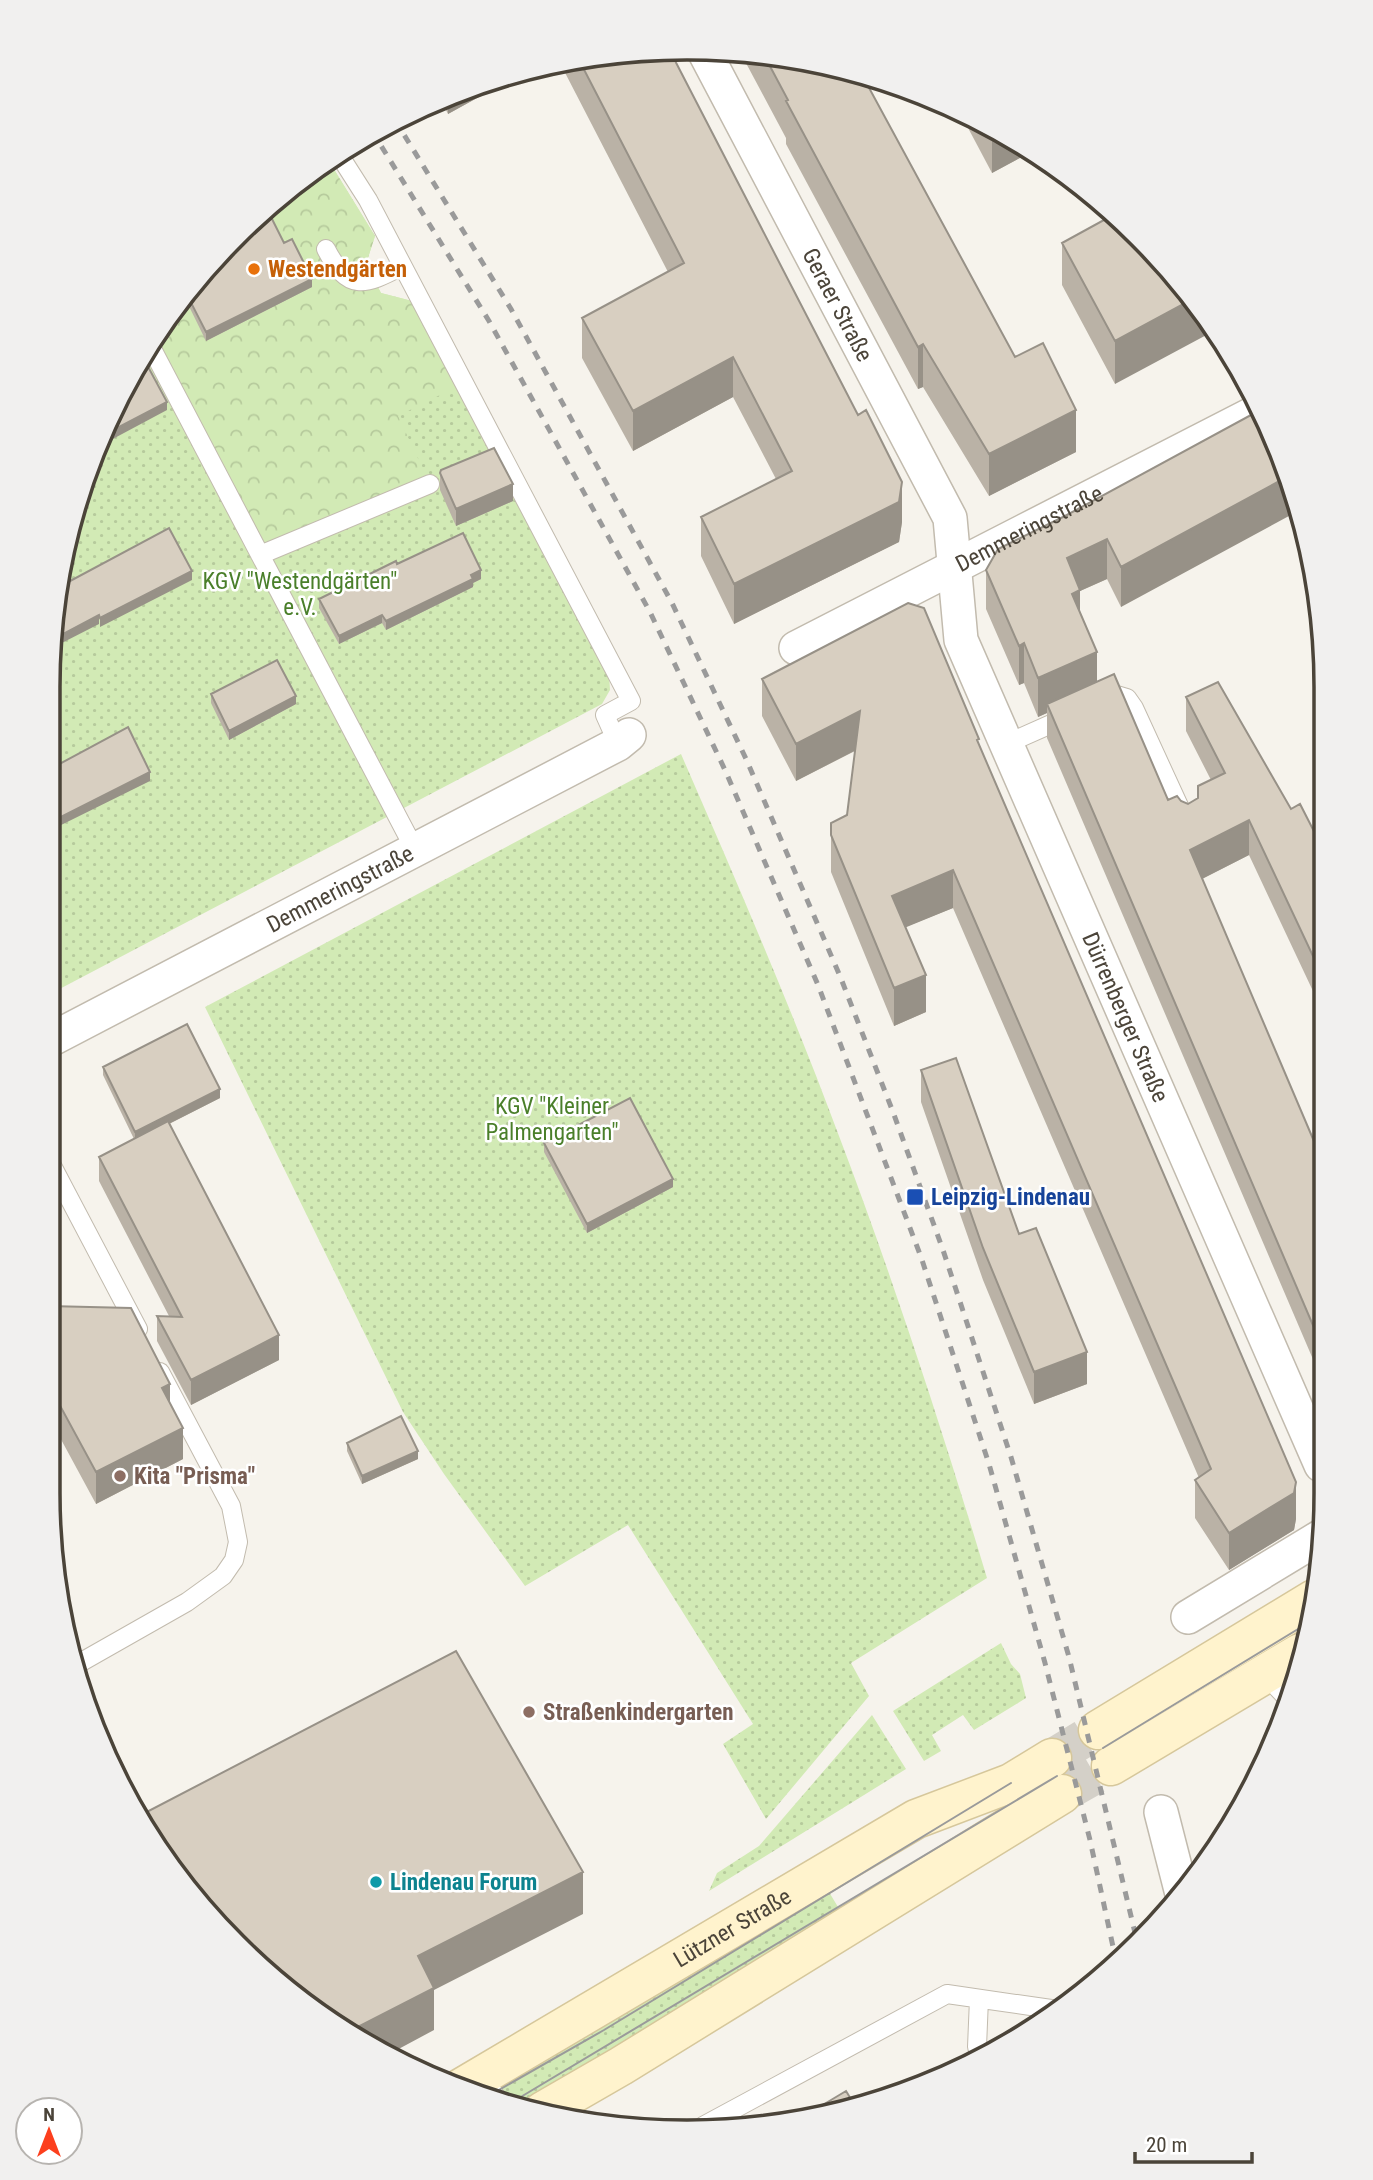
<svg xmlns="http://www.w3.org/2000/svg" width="1373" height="2180" font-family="'Roboto Condensed',sans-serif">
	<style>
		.grass { fill: url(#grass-dots) }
		.park { fill: url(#park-crowns) }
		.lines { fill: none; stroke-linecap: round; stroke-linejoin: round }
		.secondary-tunnel { stroke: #d4d0c8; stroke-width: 38; stroke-dasharray: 38 19; stroke-linecap: butt }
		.lane-casing { stroke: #c2bbae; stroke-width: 20 }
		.street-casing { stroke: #c2bbae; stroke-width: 36 }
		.secondary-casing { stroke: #d6c79b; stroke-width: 41 }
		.lane { stroke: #fff; stroke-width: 18 }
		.street { stroke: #fff; stroke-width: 33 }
		.secondary { stroke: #fff3cd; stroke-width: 38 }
		.tram { stroke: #9a9a9a; stroke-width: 2 }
		.rail { stroke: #9a9a9a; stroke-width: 5; stroke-dasharray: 9 9; stroke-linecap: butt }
		.wall { fill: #bab2a6 }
		.shaded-wall { fill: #979187 }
		.building { fill: #d8cfc1; stroke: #979187; stroke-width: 2 }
		.food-dot { fill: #e8710a; stroke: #fff; stroke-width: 2.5 }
		.transit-dot { fill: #1a4fb4; stroke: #fff; stroke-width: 2.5 }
		.education-dot { fill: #8d6e63; stroke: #fff; stroke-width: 2.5 }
		.culture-dot { fill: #0f9aa8; stroke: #fff; stroke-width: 2.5 }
		.labels { text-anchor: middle; stroke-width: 5; stroke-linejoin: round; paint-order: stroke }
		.food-label { font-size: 23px; font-weight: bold; fill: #c56008; stroke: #fff; text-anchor: start }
		.street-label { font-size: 23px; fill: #4b4439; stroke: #fff }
		.park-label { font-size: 23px; fill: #4a7f2a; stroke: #fff }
		.transit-label { font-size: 23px; font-weight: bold; fill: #164399; stroke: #fff; text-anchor: start }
		.education-label { font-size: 23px; font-weight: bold; fill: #785e54; stroke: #fff; text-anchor: start }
		.culture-label { font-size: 23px; font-weight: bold; fill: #0d838f; stroke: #fff; text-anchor: start }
		.rim { fill: none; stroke: #4b4439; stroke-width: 3.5 }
	</style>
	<defs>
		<pattern id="grass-dots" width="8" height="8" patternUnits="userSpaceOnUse" patternTransform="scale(1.75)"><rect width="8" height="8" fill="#d2eab5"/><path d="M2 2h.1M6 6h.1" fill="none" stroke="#b6ca9c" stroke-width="1.8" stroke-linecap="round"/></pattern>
		<pattern id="park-crowns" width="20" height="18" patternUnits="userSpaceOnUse" patternTransform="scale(1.75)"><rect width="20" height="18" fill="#d2eab5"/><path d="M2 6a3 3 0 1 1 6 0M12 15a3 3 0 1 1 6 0" fill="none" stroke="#b6ca9c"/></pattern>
	</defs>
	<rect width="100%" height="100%" fill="#f6f3ec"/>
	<!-- grass -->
	<path class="grass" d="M328 160 375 236 366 264 381 293 412 301 609 673 610 690 602 704 50 994 53 603 96 442 180 297 265 206Z
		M681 754C736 880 791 1007 839 1136 894 1281 942 1429 987 1578L851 1663 869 1696 766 1819 723 1744 753 1724 628 1525 525 1586 444 1474 403 1412 205 1007Z
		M1001 1643 1011 1664 1020 1674 1026 1698 974 1730 963 1715 932 1735 941 1751 924 1761 893 1711Z
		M872 1715 906 1769 709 1891 717 1873 759 1846Z
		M826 1887 844 1917 615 2055 523 2107 481 2099Z"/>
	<!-- park -->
	<path class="park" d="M329 161 375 236 366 264 381 293 412 301 458 386 398 416 430 484 260 555 151 347 180 297 265 206Z"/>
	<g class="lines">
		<!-- secondary-tunnel -->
		<path class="secondary-tunnel" d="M1052 1758 1098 1730
			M1062 1794 1111 1766"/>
		<!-- lane casing -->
		<g class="lane-casing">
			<path id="lane" d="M338 153 368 200 631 701 605 715 618 744
				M326 249C348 292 364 286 402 266
				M151 347 415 850
				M260 555 430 484
				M1102 702 1117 695 1127 698 1134 708 1185 819
				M1006 744 1067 717
				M49 1160 138 1329
				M76 1665 187 1602 223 1576 234 1560 238 1542 231 1506 160 1372
				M1265 1675 1288 1699
				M977 2047 979 1999
				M483 2076 499 2102
				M703 2126 947 1994 1058 2010"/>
		</g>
		<!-- street casing -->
		<g class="street-casing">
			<g id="street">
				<path id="s1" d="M703 49 950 518 961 640 1321 1465"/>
				<path id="s2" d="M796 648 1262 409"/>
				<path id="s3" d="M50 1040 618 744 629 735"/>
				<path d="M1188 1617 1320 1537"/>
				<path d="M1161 1812 1182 1894"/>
			</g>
		</g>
		<!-- secondary casing -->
		<g class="secondary-casing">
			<g id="secondary">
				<path d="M1098 1730 1314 1599"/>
				<path d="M1111 1766 1300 1653"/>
				<path id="s4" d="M461 2088 916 1819 1011 1783 1052 1758"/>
				<path d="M543 2111 621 2066 1062 1794"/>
			</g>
		</g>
		<!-- lane -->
		<use href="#lane" class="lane"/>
		<!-- street -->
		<use href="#street" class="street"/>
		<!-- secondary -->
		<use href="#secondary" class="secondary"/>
		<!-- tram -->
		<path class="tram" d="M1103 1748 1308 1623
			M483 2099 604 2030 1011 1783
			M509 2104 1057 1776"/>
		<!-- rail -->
		<path class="rail" d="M395 120 511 309 672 603 747 761 840 976 893 1112 943 1250 1011 1457 1069 1657 1136 1937
			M372 131 489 321 650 612 725 770 818 985 921 1257 989 1464 1045 1663 1090 1840 1115 1956"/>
	</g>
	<!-- wall -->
	<path class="wall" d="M739 50 852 69 1015 357 1076 452 989 496 923 387 918 389 786 144V138Z
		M603 53 902 522 899 542 734 624 701 556V517L776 479 733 397 633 451 582 358V318L668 272 560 63Z
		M526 71 448 114 441 100 481 81Z
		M958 109 970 113 1031 152 992 173Z
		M257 214 312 287 206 341 183 294Z
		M1062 243 1167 265 1115 384 1062 285Z
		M1262 409 1121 607 1107 579 1080 591V613L1097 682 1168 800 1181 801 1188 804 1198 798 1211 780 1186 731V697L1291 809 1323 849 1320 1006 1249 855 1202 879 1322 1160 1321 1378 1047 738V713L1038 717 1024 683 1019 685 986 609V570L1065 516Z
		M440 473 513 501 456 526 440 490Z
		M397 564 481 579 473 583V587L386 630 382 623 339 644 319 608V599Z
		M762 679 979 746 1296 1519 1294 1530 1229 1570 1195 1518V1480L1199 1478 953 908 905 927 926 1012 894 1026 831 872V823L847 815 855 751 796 781 762 716Z
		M211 694 296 704 229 740 211 703Z
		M103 1067 220 1098 169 1124 279 1360 191 1405 157 1341V1316H169L99 1181V1157L134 1139 103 1075Z
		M921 1070 1019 1234 1087 1384 1034 1404 983 1280 921 1102Z
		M544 1143 673 1187 587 1233 544 1152Z
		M48 1306 170 1403 183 1459 96 1504 57 1432Z
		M347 1443 418 1459 362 1484 347 1451Z"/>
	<!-- shaded-wall -->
	<path class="shaded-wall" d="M526 71 448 114V96L481 81Z
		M994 129 1031 152 992 173V130Z
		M312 279V287L206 341V332Z
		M1191 300 1212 332 1115 384V341Z
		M923 344V387L918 389V347Z
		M733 357V397L633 451V411Z
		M167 402V410L94 449 98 438Z
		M1076 410V452L989 496V454Z
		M1287 477 1300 510 1121 607V567Z
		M902 482V522L899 542 734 624V584Z
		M513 484V501L456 526V509Z
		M1107 539V579L1080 591V629L1072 634 1067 558Z
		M481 570V579L473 583V587L386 630V621Z
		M192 571V580L100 627V618Z
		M99 615V624L52 648V640Z
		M382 615V623L339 644V636Z
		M1024 643V683L1019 685V646Z
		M1097 652V691L1047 704V713L1038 717V678Z
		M296 696V704L229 740V731Z
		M860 711V748L796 781V744Z
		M150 772V781L51 830V822Z
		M1249 820V855L1190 885V850Z
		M953 870V908L892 933V896Z
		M1323 970V1004L1320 1006V971Z
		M926 975V1012L894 1026V988Z
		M220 1089V1098L135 1141V1132Z
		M673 1179V1187L587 1233V1224Z
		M279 1335V1360L191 1405V1380Z
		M1087 1352V1384L1034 1404V1372Z
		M170 1384V1415L162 1388Z
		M57 1400V1432L48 1437V1405Z
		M183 1428V1459L96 1504V1472Z
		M418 1451V1459L362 1484V1476Z
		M1296 1482V1519L1294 1530 1229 1570V1533Z
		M583 1872V1914L434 1990V2030L393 2052 352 2030 418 1956Z"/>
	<!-- building -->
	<path class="building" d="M670 51 858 415 866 410 902 482 899 502 734 584 701 517 792 471 733 357 633 411 582 318 684 263 578 58 603 53Z
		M764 55 852 69 861 73 1015 357 1043 343 1076 410 989 454 923 344 918 347 786 101 788 100Z
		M267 209 284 243 292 239 312 279 206 332 185 291 257 214Z
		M1113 215 1167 265 1191 300 1115 341 1062 243Z
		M146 363 167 402 98 438 139 367Z
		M1262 409 1287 477 1121 567 1107 539 1067 558 1080 590 1072 594 1097 652 1038 678 1024 643 1019 646 986 570 998 549 1065 516Z
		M494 448 513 484 456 509 440 473 441 470Z
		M169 528 192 571 100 618 99 615 52 640 53 603 57 588Z
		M463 533 481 570 471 575 473 579 386 621 382 615 339 636 319 599 396 561 397 564Z
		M908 603 924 608 979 739 977 740 1296 1482 1294 1493 1229 1533 1195 1480 1211 1469 953 870 892 896 926 975 894 988 831 835V823L847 815 860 711 796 744 762 679Z
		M277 660 296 696 229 731 211 694Z
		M1114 674 1168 800 1177 796 1181 801 1188 804 1198 798V786L1225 773 1186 697 1218 682 1291 809 1300 804 1323 849V970L1320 971 1249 820 1190 850 1322 1160 1321 1344 1047 704Z
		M128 727 150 772 51 822 52 768Z
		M187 1024 220 1089 135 1132 103 1067Z
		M956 1058 1019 1234 1036 1228 1087 1352 1034 1372 983 1248 921 1070Z
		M630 1098 673 1179 587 1224 544 1143Z
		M168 1121 279 1335 191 1380 157 1316 182 1317 99 1157Z
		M48 1306 131 1308 170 1384 162 1388 183 1428 96 1472 57 1400 48 1405Z
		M401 1416 418 1451 362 1476 347 1443Z
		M456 1651 583 1872 418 1956 434 1988 352 2030 298 2001 155 1849 139 1816Z
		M846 2091 857 2109 852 2111 806 2115Z"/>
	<!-- markers -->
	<circle class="food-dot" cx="254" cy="269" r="7"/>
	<rect class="transit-dot" x="906" y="1188" width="18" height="18" rx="3.5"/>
	<g class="education-dot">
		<circle cx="120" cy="1476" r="7"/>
		<circle cx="529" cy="1712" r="7"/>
	</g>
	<circle class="culture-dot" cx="376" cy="1882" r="7"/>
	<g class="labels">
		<!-- food labels -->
		<g class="food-label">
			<text x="268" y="277">Westendgärten</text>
		</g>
		<!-- street labels -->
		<g class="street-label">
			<text dy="8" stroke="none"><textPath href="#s1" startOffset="289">Geraer Straße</textPath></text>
			<text dy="8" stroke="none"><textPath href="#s2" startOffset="262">Demmeringstraße</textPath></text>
			<text dy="8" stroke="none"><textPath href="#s3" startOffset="327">Demmeringstraße</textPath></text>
			<text dy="8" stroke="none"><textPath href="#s1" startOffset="1064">Dürrenberger Straße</textPath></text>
			<text dy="8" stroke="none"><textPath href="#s4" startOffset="315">Lützner Straße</textPath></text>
		</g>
		<!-- park labels -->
		<g class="park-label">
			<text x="300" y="589">KGV "Westendgärten"<tspan x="300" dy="26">e.V.</tspan></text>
			<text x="552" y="1114">KGV "Kleiner<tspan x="552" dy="26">Palmengarten"</tspan></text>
		</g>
		<!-- transit labels -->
		<g class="transit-label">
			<text x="931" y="1205">Leipzig-Lindenau</text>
		</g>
		<!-- education labels -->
		<g class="education-label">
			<text x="134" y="1484">Kita "Prisma"</text>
			<text x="543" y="1720">Straßenkindergarten</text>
		</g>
		<!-- culture labels -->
		<g class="culture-label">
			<text x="390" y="1890">Lindenau Forum</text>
		</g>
	</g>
	<!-- crop -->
	<path d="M0 0H1373V2180H0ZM687 60H687A627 627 0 0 1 1314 687V1493A627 627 0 0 1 687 2120H687A627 627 0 0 1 60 1493V687A627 627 0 0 1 687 60Z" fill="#f1f0ef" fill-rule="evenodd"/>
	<path class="rim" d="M687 60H687A627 627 0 0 1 1314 687V1493A627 627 0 0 1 687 2120H687A627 627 0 0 1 60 1493V687A627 627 0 0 1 687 60Z"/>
	<!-- north arrow -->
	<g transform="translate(49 2131)"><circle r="33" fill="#ffffff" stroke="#b7b4b0" stroke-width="2"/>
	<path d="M0-5L12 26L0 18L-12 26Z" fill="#fc3f1d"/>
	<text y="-10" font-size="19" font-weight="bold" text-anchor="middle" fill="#4b4439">N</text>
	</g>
	<!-- scale -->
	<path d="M1135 2152v10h117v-10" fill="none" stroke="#4b4439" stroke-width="3.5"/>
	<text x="1146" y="2152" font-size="21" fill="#4b4439" stroke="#ffffff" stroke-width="5" paint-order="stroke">20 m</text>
</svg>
